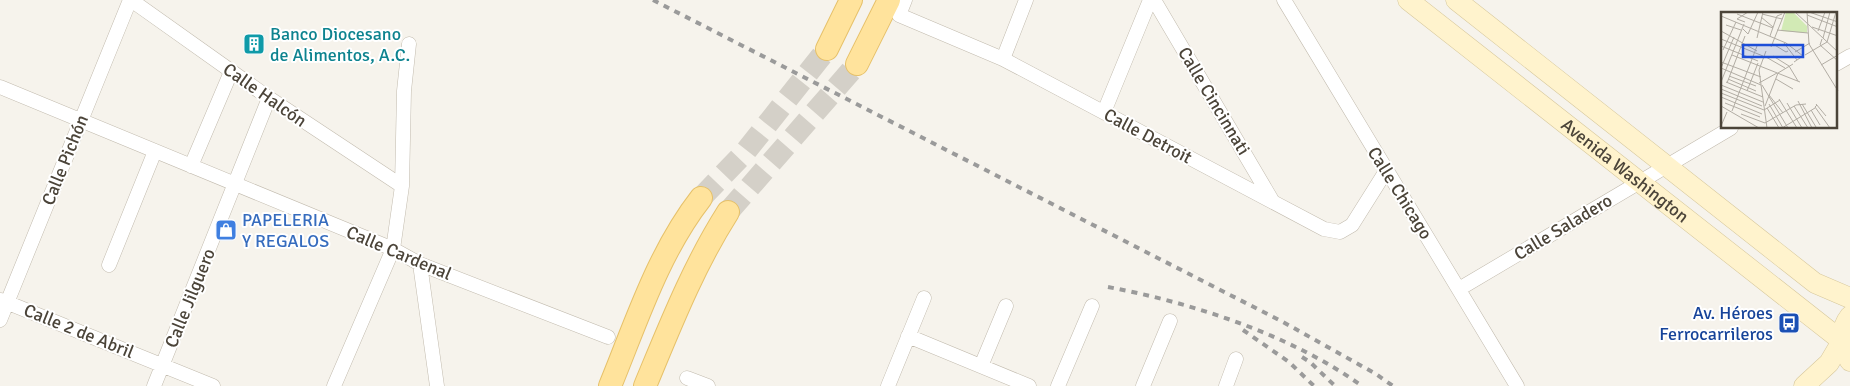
<svg xmlns="http://www.w3.org/2000/svg" width="1850" height="386" font-family="Signika,sans-serif">
	<style>
		.lines { fill: none; stroke-linecap: round; stroke-linejoin: round }
		.primary-tunnel { stroke: #d4d0c8; stroke-width: 22; stroke-dasharray: 22 11; stroke-linecap: butt }
		.street-casing { stroke: #c2bbae; stroke-width: 15 }
		.secondary-casing { stroke: #d6c79b; stroke-width: 21 }
		.primary-casing { stroke: #e6c16a; stroke-width: 24 }
		.street { stroke: #fff; stroke-width: 14 }
		.secondary { stroke: #fff3cd; stroke-width: 20 }
		.primary { stroke: #ffe39c; stroke-width: 22 }
		.rail { stroke: #9a9a9a; stroke-width: 4; stroke-dasharray: 6 6; stroke-linecap: butt }
		.labels { text-anchor: middle; stroke-width: 4; stroke-linejoin: round; paint-order: stroke }
		.culture-label { font-size: 18px; fill: #0d838f; stroke: #fff; text-anchor: start }
		.street-label { font-size: 18px; fill: #4b4439; stroke: #fff }
		.shop-label { font-size: 18px; fill: #366cbe; stroke: #fff; text-anchor: start }
		.transit-label { font-size: 18px; fill: #164399; stroke: #fff; text-anchor: end }
		.inset-road { fill: none; stroke: #b2ada4; stroke-width: 1 }
		.view { fill: #1d4ed8; fill-opacity: 0.15; stroke: #1d4ed8; stroke-width: 2.5 }
		.inset-edge { fill: none; stroke: #4b4439; stroke-width: 2.5 }
	</style>
	<rect width="100%" height="100%" fill="#f6f3ec"/>
	<g class="lines">
		<!-- primary-tunnel -->
		<path class="primary-tunnel" d="M701 198 746 151 827 49
			M728 212 857 64"/>
		<!-- street casing -->
		<g class="street-casing">
			<path id="street" d="M131 0 269 98 402 186
				M905 0 899 15 1003 59 1324 229 1340 232 1352 225 1386 171
				M1154 0 1273 202
				M1284 0 1517 386
				M1003 59 1026 0
				M1836 64 1850 56
				M0 87 393 249 420 264 608 337
				M1104 112 1150 0
				M191 166 231 72
				M420 264 437 386
				M109 265 155 151
				M1459 289 1731 128
				M1 300 213 386
				M0 320 130 0
				M908 336 1029 386
				M981 366 1006 306
				M687 378 708 386
				M154 386 269 98
				M334 386 393 249 402 186 404 91 409 44
				M888 386 924 298
				M1058 386 1092 306
				M1143 386 1170 321
				M1226 386 1236 359"/>
		</g>
		<!-- secondary casing -->
		<g class="secondary-casing">
			<g id="secondary">
				<path id="s1" d="M1408 0 1842 341 1829 363 1804 386"/>
				<path d="M1456 0 1815 283 1850 298"/>
				<path d="M1850 316C1839 330 1841 346 1850 361"/>
			</g>
		</g>
		<!-- primary casing -->
		<g class="primary-casing">
			<path id="primary" d="M827 49 851 0
				M857 64 889 0
				M610 386C636 323 658 253 701 198
				M645 386C670 326 693 267 728 212"/>
		</g>
		<!-- street -->
		<use href="#street" class="street"/>
		<!-- secondary -->
		<use href="#secondary" class="secondary"/>
		<!-- primary -->
		<use href="#primary" class="primary"/>
		<!-- rail -->
		<path class="rail" d="M653 0 1283 322 1376 374 1393 386
			M1108 287C1193 303 1291 335 1362 386
			M1243 330 1289 362 1314 386
			M1302 357 1310 362 1335 386"/>
	</g>
	<!-- icons -->
	<defs>
		<g id="building-square" transform="scale(1.125)"><rect x="-9" y="-9" width="18" height="18" rx="4" fill="#0f9aa8" stroke="#fff"/><path d="M-4-6H4V6H1V3H-1V6H-4ZM-2.5-4.3h1.7v1.8h-1.7ZM.8-4.3h1.7v1.8H.8ZM-2.5-1h1.7V.8h-1.7ZM.8-1h1.7V.8H.8Z" fill="#fff"/></g>
		<g id="shop-square" transform="scale(1.125)"><rect x="-9" y="-9" width="18" height="18" rx="4" fill="#3f7fe0" stroke="#fff"/><path d="M-5-2.5h2.3a2.7 3.5 0 0 1 5.4 0H5L5.5 6h-11ZM-1.5-2.5h3a1.5 2.3 0 0 0-3 0Z" fill="#fff"/></g>
		<g id="bus-square" transform="scale(1.125)"><rect x="-9" y="-9" width="18" height="18" rx="4" fill="#1a4fb4" stroke="#fff"/><path d="M-5-6H5V4H4V6H2V4H-2V6H-4V4H-5ZM-3.5-4V0h7V-4ZM-3.5 1.2v1.5H-2V1.2ZM2 1.2v1.5H3.5V1.2Z" fill="#fff"/></g>
	</defs>
	<g fill-rule="evenodd">
		<use href="#building-square" x="254" y="44"/>
		<use href="#shop-square" x="226" y="230"/>
		<use href="#bus-square" x="1789" y="323"/>
	</g>
	<g class="labels">
		<!-- culture labels -->
		<g class="culture-label">
			<text x="270" y="40">Banco Diocesano<tspan x="270" dy="21">de Alimentos, A.C.</tspan></text>
		</g>
		<!-- street labels -->
		<g class="street-label">
			<text transform="translate(265 95) rotate(35)" y="6">Calle Halcón</text>
			<text transform="translate(1214 101) rotate(59)" y="6">Calle Cincinnati</text>
			<text transform="translate(1148 136) rotate(28)" y="6">Calle Detroit</text>
			<text transform="translate(65 160) rotate(-68)" y="6">Calle Pichón</text>
			<text dy="6" stroke="none"><textPath href="#s1" startOffset="276">Avenida Washington</textPath></text>
			<text transform="translate(1400 193) rotate(58)" y="6">Calle Chicago</text>
			<text transform="translate(1563 227) rotate(-31)" y="6">Calle Saladero</text>
			<text transform="translate(399 253) rotate(23)" y="6">Calle Cardenal</text>
			<text transform="translate(190 298) rotate(-68)" y="6">Calle Jilguero</text>
			<text transform="translate(79 331) rotate(22)" y="6">Calle 2 de Abril</text>
		</g>
		<!-- shop labels -->
		<g class="shop-label">
			<text x="242" y="226">PAPELERIA<tspan x="242" dy="21">Y REGALOS</tspan></text>
		</g>
		<!-- transit labels -->
		<g class="transit-label">
			<text x="1773" y="319">Av. Héroes<tspan x="1773" dy="21">Ferrocarrileros</tspan></text>
		</g>
	</g>
	<!-- overview -->
	<g transform="translate(1721 12)">
		<rect width="116" height="116" fill="#f6f3ec"/>
		<path d="M65 0H72L86 14V21L60 19Z" fill="#d2eab5"/>
		<path class="inset-road" d="M74 0 117 40M86 0 88 32 117 79M88 0 117 10M16 2 52 16M41 2 61 7M86 3 117 15M0 4 65 31 82 44 73 50M40 5 52 15M24 10 16 7 27 0M5 13 20 18M91 15 117 24M22 17 27 22 37 0M56 18 87 21M0 19 36 39M97 19 104 0M49 24 56 4 61 2M36 26 42 0M102 26 109 0M0 27 42 44M101 27 99 33 117 49M106 30 115 0M63 31 76 48M52 32 65 40 67 39M0 34 37 49M50 35 64 0M2 38 15 10M45 39 38 58 46 116M74 40 89 31M11 43 79 70M84 43 106 30M52 44 68 54M45 45 64 56M0 50 40 65M100 53 117 43M68 54 77 69M0 56 40 73M0 56 13 25M8 64 35 74M7 67 35 79M55 67 72 77M0 70 23 12M5 70 42 85M6 71 24 24M38 71 56 61M0 73 42 90M41 73 67 116M0 77 41 94M26 79 37 51M0 81 43 98M48 83 62 101M0 85 41 102M58 87 76 116M77 89 91 116M4 91 39 105M66 91 81 116M48 92 62 116M81 92 95 115M95 92 105 104M96 93 94 95 109 116M0 94 38 116M44 94 57 61 72 52M73 94 87 116M46 96 58 116M43 98 59 88M90 98 99 113M11 99 36 34M20 102 44 111 75 93 85 92M0 114 6 100M61 116 94 96"/>
		<path class="view" d="M22 33H82V45H22Z"/>
		<rect width="116" height="116" class="inset-edge"/>
	</g>
</svg>
